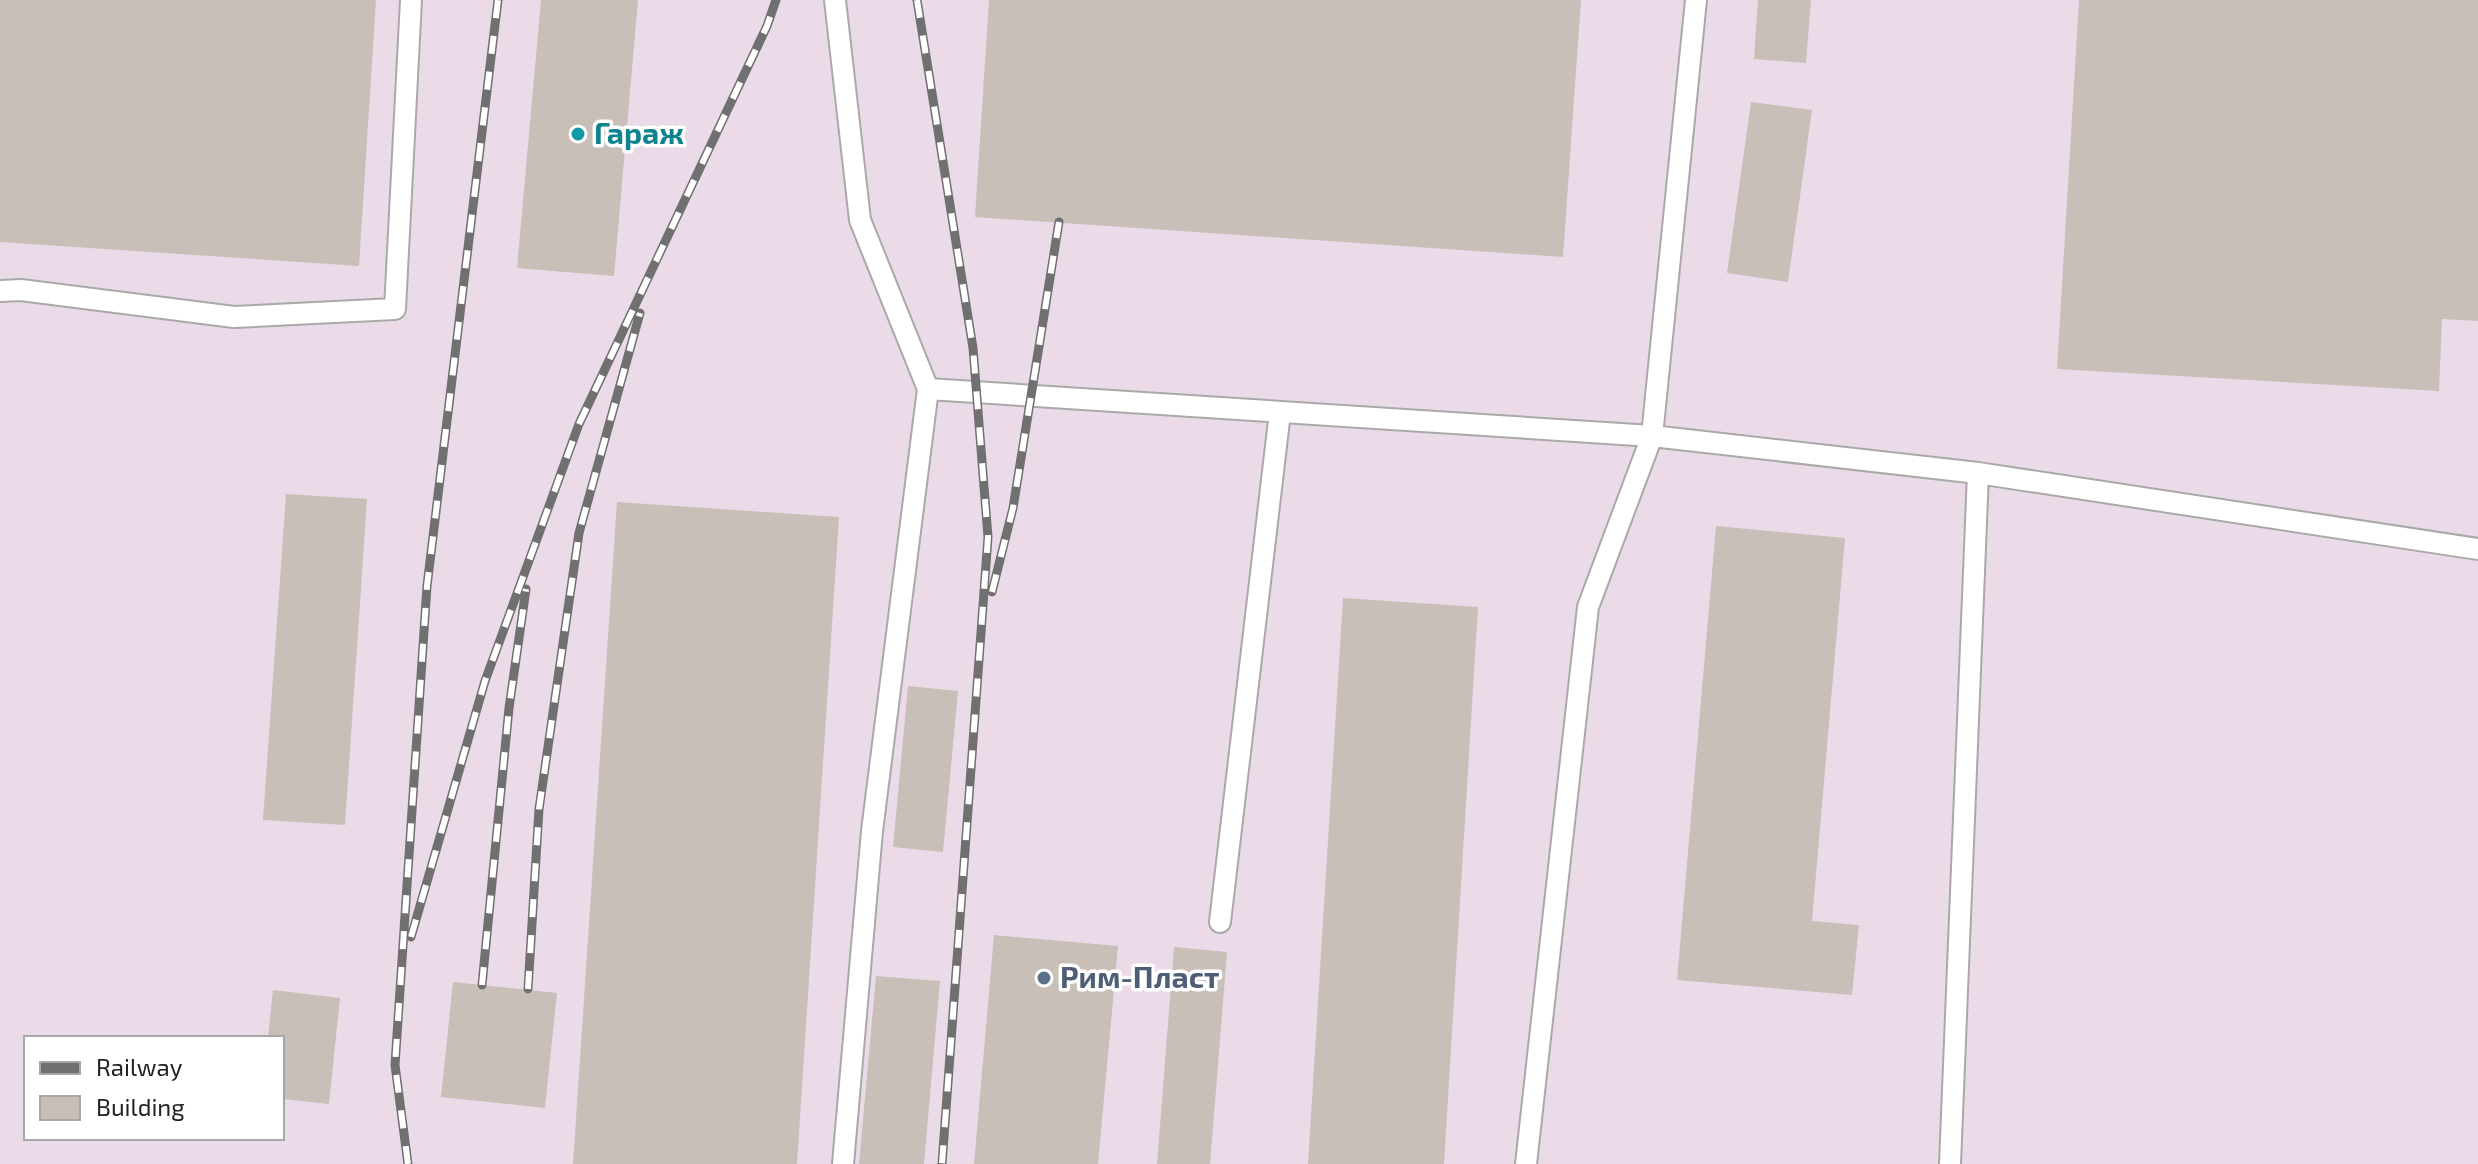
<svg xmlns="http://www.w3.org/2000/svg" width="2478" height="1164" font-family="'Exo 2',sans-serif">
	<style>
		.industrial { fill: #ebdbe8; fill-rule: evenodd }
		.building { fill: #c7bfb8 }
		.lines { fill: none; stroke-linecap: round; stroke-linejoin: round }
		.lane-casing { stroke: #a9a9a9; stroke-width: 24 }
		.lane { stroke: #fff; stroke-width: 20 }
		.rail-casing { stroke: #707070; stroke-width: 9 }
		.rail { stroke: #fff; stroke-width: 6; stroke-dasharray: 18; stroke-linecap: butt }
		.culture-dot { fill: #0f9aa8; stroke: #fff; stroke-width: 3 }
		.service-dot { fill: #5c6f8a; stroke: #fff; stroke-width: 3 }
		.labels { text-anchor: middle; stroke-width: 7; stroke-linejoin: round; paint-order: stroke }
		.culture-label { font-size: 30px; font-weight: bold; fill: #0d838f; stroke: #fff; text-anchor: start }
		.service-label { font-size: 30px; font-weight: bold; fill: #4e5e75; stroke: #fff; text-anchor: start }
	</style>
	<rect width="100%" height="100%" fill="#f2efe9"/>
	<!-- industrial -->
	<path class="industrial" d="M0 0H2478V1164H0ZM26 1038H282V1138H26Z"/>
	<!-- building -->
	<path class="building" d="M0 0H376L359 266 0 242Z
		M541 0H638L614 276 517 268Z
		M989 0H1581L1563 257 975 217Z
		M1758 0H1811L1806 63 1754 59Z
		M2079 0H2478V321L2442 319 2439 391 2057 369Z
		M1751 102 1812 110 1788 282 1727 273Z
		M286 494 367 499 345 825 263 820Z
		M617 502 839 517 797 1164H573Z
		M1716 526 1845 538 1812 921 1859 925 1852 995 1677 980Z
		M1343 598 1478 607 1444 1164H1308Z
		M908 686 958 691 943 852 893 847Z
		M994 935 1118 946 1098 1164H974Z
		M1174 947 1227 952 1210 1164H1157Z
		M876 976 940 981 924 1164H859Z
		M453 982 557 993 545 1108 441 1097Z
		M273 990 340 998 329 1104 282 1099V1038H268Z"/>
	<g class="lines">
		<!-- lane casing -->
		<g class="lane-casing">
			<path id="lane" d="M835 0 860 220 928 389 1652 436 1978 473 2478 549
				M0 291 21 290 234 317 395 309 411 0
				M1220 922 1280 412
				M843 1164 872 831 928 389
				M1526 1164 1588 607 1652 436 1696 0
				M1950 1164 1978 473"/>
		</g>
		<!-- lane -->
		<use href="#lane" class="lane"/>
		<!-- rail casing -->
		<g class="rail-casing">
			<path id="rail" d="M917 0 973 348 988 537 942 1164
				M992 592 1013 508 1059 222
				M411 937 485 681 579 424 767 26 776 0
				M482 985 509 708 526 589
				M528 989 539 809 579 533 640 313
				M408 1164 395 1065 427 586 498 0"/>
		</g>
		<!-- rail -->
		<use href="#rail" class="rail"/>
	</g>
	<!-- markers -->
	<circle class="culture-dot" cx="578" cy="134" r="8"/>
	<circle class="service-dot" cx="1044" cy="978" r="8"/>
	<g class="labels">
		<!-- culture labels -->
		<g class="culture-label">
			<text x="594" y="144">Гараж</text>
		</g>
		<!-- service labels -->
		<g class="service-label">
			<text x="1060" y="988">Рим-Пласт</text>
		</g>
	</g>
	<!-- legend -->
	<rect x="24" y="1036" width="260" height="104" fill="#ffffff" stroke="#a7a7a7" stroke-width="2"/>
	<rect x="40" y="1062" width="40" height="12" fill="#707070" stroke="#a7a7a7" stroke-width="2"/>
	<text x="96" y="1076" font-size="24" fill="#222222">Railway</text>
	<rect x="40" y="1096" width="40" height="24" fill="#c7bfb8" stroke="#a7a7a7" stroke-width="2"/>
	<text x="96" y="1116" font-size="24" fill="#222222">Building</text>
</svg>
